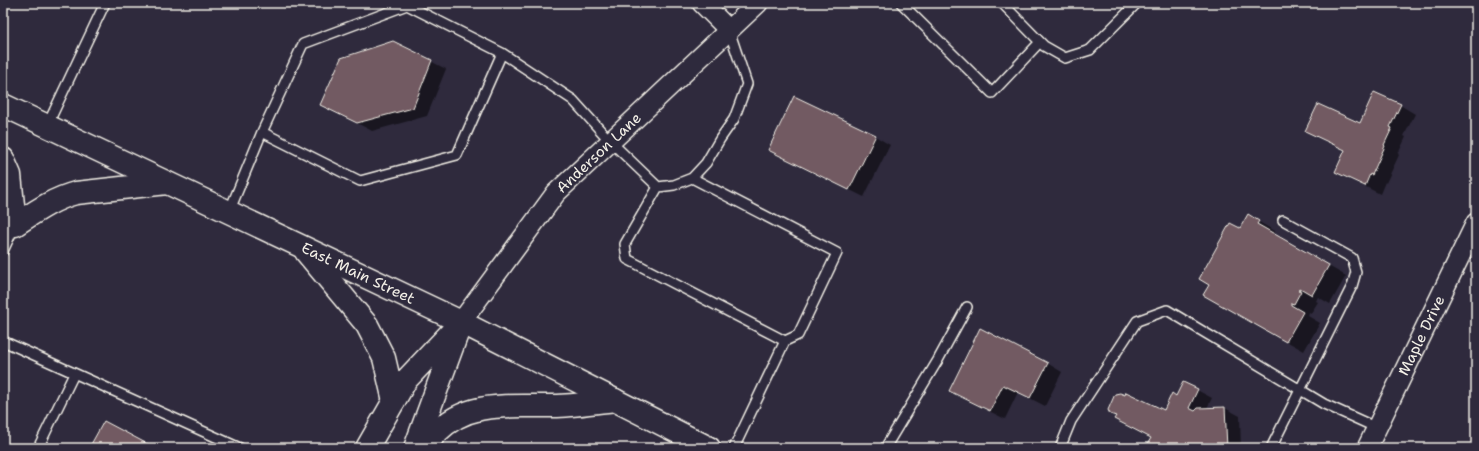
<svg xmlns="http://www.w3.org/2000/svg" width="1479" height="451" font-family="'Shantell Sans',sans-serif">
	<style>
		.shadow { fill: #0007 }
		.building { fill: #725a62; stroke: #f4f1e8 }
		.lines { fill: none; stroke-linecap: round; stroke-linejoin: round }
		.service-casing { stroke: #f4f1e8; stroke-width: 12 }
		.minor-casing { stroke: #f4f1e8; stroke-width: 22 }
		.tertiary-casing { stroke: #f4f1e8; stroke-width: 25 }
		.primary-casing { stroke: #f4f1e8; stroke-width: 25 }
		.service { stroke: #2f2a3d; stroke-width: 9 }
		.minor { stroke: #2f2a3d; stroke-width: 19 }
		.tertiary { stroke: #2f2a3d; stroke-width: 22 }
		.primary { stroke: #2f2a3d; stroke-width: 22 }
		.labels { text-anchor: middle; stroke-width: 4; stroke-linejoin: round; paint-order: stroke }
		.street-label { font-size: 15px; fill: #f4f1e8; stroke: #2f2a3d }
	</style>
	<rect width="100%" height="100%" fill="#2f2a3d"/>
	<filter id="ink" filterUnits="userSpaceOnUse"><feTurbulence type="fractalNoise" baseFrequency=".025" numOctaves="2"/><feDisplacementMap in="SourceGraphic" scale="8" xChannelSelector="R" yChannelSelector="G"/><feConvolveMatrix kernelMatrix="1 2 1 2 8 2 1 2 1" color-interpolation-filters="sRGB"/></filter>
	<g filter="url(#ink)">
		<!-- shadow -->
		<path class="shadow" d="M393 42 446 69 427 116 372 131 321 104Z
			M1400 105 1415 114 1404 136 1406 137 1398 154 1399 155 1386 183 1385 182 1380 194 1336 172 1346 151 1307 131 1360 124Z
			M875 136 890 145 864 197 769 150Z
			M1248 216 1275 231 1274 235 1346 276 1330 304 1318 297 1316 301 1318 302 1311 313 1309 312 1308 316 1320 323 1304 351 1204 295Z
			M1047 363 1062 372 1045 406 1018 392 1005 419 965 399Z
			M1197 390 1212 398 1207 408H1225L1240 416 1241 448H1147L1165 411 1177 397Z"/>
		<!-- building -->
		<path class="building" d="M393 41 432 60 413 108 357 123 320 105 341 58Z
			M1374 92 1401 104 1390 127 1392 128 1384 145 1385 146 1372 175 1370 174 1365 186 1335 172 1345 150 1305 131 1318 104 1360 123Z
			M794 96 876 135 849 190 768 150Z
			M1248 214 1259 221 1257 224 1329 265 1312 295 1300 288 1299 290 1301 291 1294 304 1291 303V305L1303 312 1286 342 1203 295 1209 285 1199 279 1230 223 1240 228Z
			M980 328 1048 363 1030 398 1003 385 990 411 949 391Z
			M1183 382 1198 389 1189 408 1195 411 1198 408 1225 407 1227 448H1145L1151 438 1114 419 1116 416 1110 414 1108 410 1115 394 1120 393 1125 395 1126 392 1164 410 1172 393 1176 396Z
			M104 421 155 448H89Z"/>
		<g class="lines">
			<!-- service casing -->
			<g class="service-casing">
				<path id="service" d="M901 3 992 93 1040 42
					M1002 3 1044 46 1065 58 1090 50 1137 3
					M47 126 105 3
					M262 132 303 44 407 5 502 53 573 100 610 141 658 187 625 244 627 259 785 341
					M692 178 837 253 798 335 785 341 734 448
					M658 187 674 185 692 178 706 163 720 139 734 119 747 84 729 30
					M229 212 262 132 360 181 457 155 502 53
					M3 251 15 225
					M3 341 240 448
					M38 448 74 374
					M885 448 938 360 967 307
					M1060 448 1071 421 1137 321 1167 310 1324 404 1377 428
					M1271 448 1352 286 1356 272 1352 258 1283 220"/>
			</g>
			<!-- minor casing -->
			<g class="minor-casing">
				<g id="minor">
					<path d="M702 3 729 30"/>
					<path id="s1" d="M461 322 556 193 758 3"/>
					<path id="s2" d="M1367 448 1476 223"/>
				</g>
			</g>
			<!-- tertiary casing -->
			<g class="tertiary-casing">
				<path id="tertiary" d="M367 448 406 380 461 322
					M415 448 458 331"/>
			</g>
			<!-- primary casing -->
			<g class="primary-casing">
				<g id="primary">
					<path id="s3" d="M3 105 461 322 709 448"/>
					<path d="M3 159 10 175 15 225C35 212 53 199 76 193L167 183"/>
					<path d="M306 252 367 325 384 358 394 401"/>
					<path d="M425 448C429 443 432 437 436 433 469 399 512 407 554 406 574 406 595 402 615 400"/>
				</g>
			</g>
			<!-- service -->
			<use href="#service" class="service"/>
			<!-- minor -->
			<use href="#minor" class="minor"/>
			<!-- tertiary -->
			<use href="#tertiary" class="tertiary"/>
			<!-- primary -->
			<use href="#primary" class="primary"/>
		</g>
	</g>
	<g class="labels">
		<!-- street labels -->
		<g class="street-label">
			<text dy="5" stroke="none"><textPath href="#s1" startOffset="219">Anderson Lane</textPath></text>
			<text dy="5" stroke="none"><textPath href="#s3" startOffset="393">East Main Street</textPath></text>
			<text dy="5" stroke="none"><textPath href="#s2" startOffset="125">Maple Drive</textPath></text>
		</g>
	</g>
	<!-- margin -->
	<rect width="1479" height="451" fill="none" stroke="#2f2a3d" stroke-width="16"/>
	<rect x="8" y="8" width="1463" height="435" fill="none" stroke="#f4f1e8" stroke-width="1.5" filter="url(#ink)"/>
</svg>
